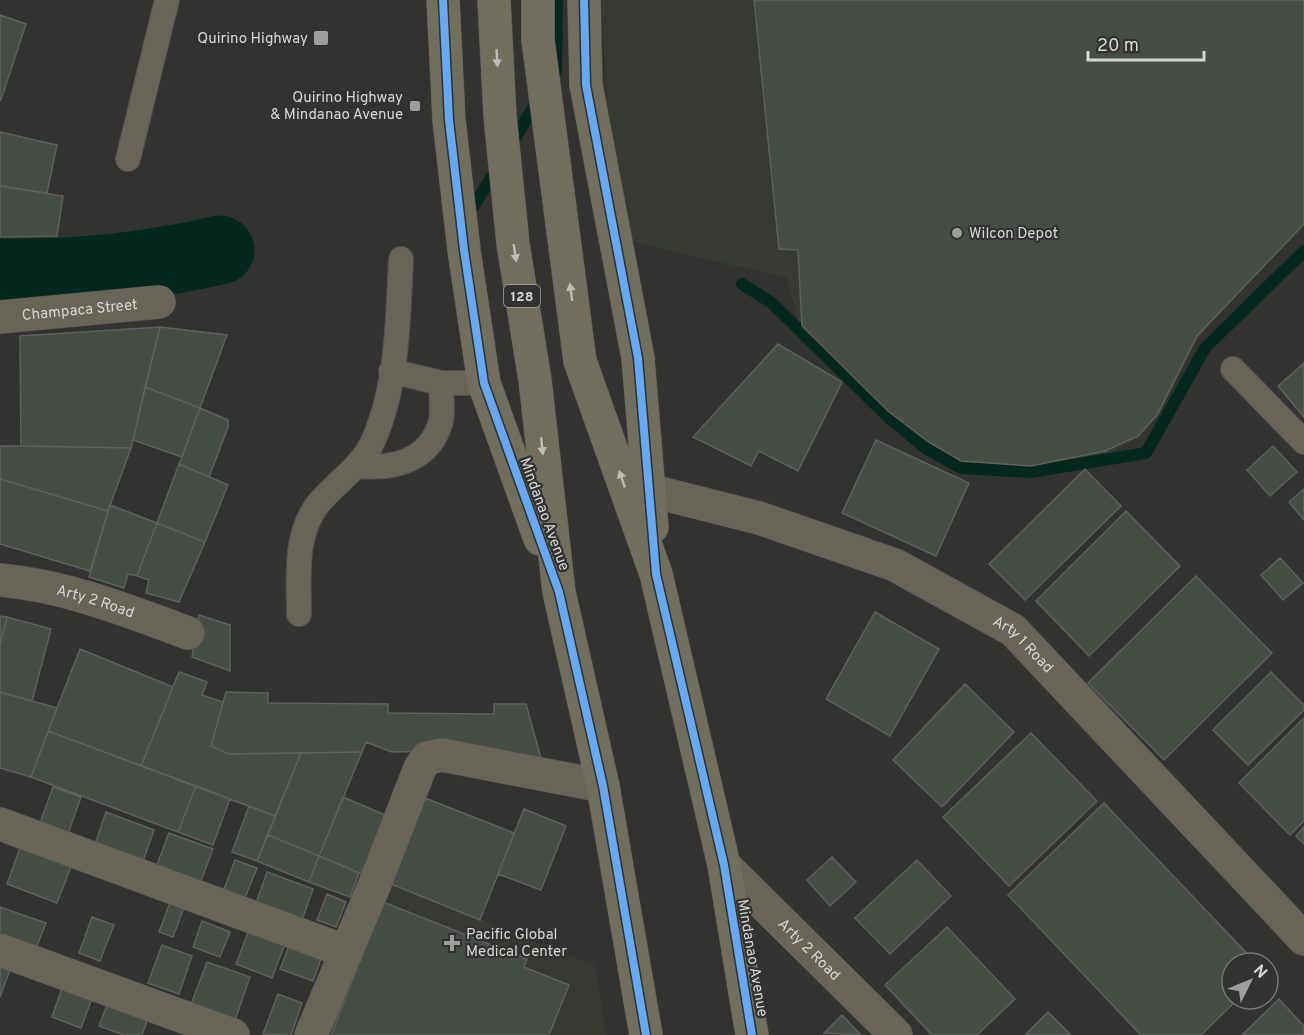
<svg xmlns="http://www.w3.org/2000/svg" width="1304" height="1035" font-family="Overpass,sans-serif">
	<style>
		.built { fill: #373a32 }
		.lines { fill: none; stroke-linecap: round; stroke-linejoin: round }
		.stream { stroke: #04281d; stroke-width: 12 }
		.river { stroke: #04281d; stroke-width: 69 }
		.building { fill: #454d45; stroke: #60605f; stroke-width: 1.5 }
		.lane-casing { stroke: #50504f; stroke-width: 26 }
		.street-casing { stroke: #50504f; stroke-width: 34 }
		.primary-casing { stroke: #50504f; stroke-width: 34 }
		.lane { stroke: #686558; stroke-width: 24 }
		.street { stroke: #686558; stroke-width: 33 }
		.primary { stroke: #716e5d; stroke-width: 33 }
		.cycleway-casing { stroke: #323330; stroke-width: 11 }
		.cycleway { stroke: #66a8f1; stroke-width: 8 }
		.oneway { fill: #bdbdb7 }
		.poi-dot { fill: #9d9d9c; stroke: #323330; stroke-width: 2 }
		.labels { text-anchor: middle; stroke-width: 4.5; stroke-linejoin: round; paint-order: stroke }
		.shield { fill: #323330; stroke: #a5a6a4; stroke-width: 1.5 }
		.shield-label { font-size: 14px; font-weight: bold; fill: #d6d7d5 }
		.poi-label { font-size: 15px; fill: #d6d7d5; stroke: #323330; text-anchor: end }
		.street-label { font-size: 15px; fill: #d6d7d5; stroke: #323330 }
	</style>
	<rect width="100%" height="100%" fill="#323231"/>
	<!-- built -->
	<path class="built" d="M601 0H1304V228L1271 259 1199 337 1159 415 1140 438 1106 455 1035 470 963 466 933 450 888 414 800 327 787 278 616 238Z
		M391 884 595 966 606 1035H331Z"/>
	<g class="lines">
		<!-- stream -->
		<path class="stream" d="M556 71 557 0
			M511 145 539 98
			M474 206 497 168
			M742 284 772 303 888 417 927 449 961 468 1031 472 1146 453 1205 348 1304 251"/>
		<!-- river -->
		<path class="river" d="M0 273C71 275 151 266 220 250"/>
	</g>
	<!-- building -->
	<path class="building" d="M754 0H1304V224L1197 336 1157 415 1138 436 1105 451 1031 466 961 461 927 441 888 411 802 326 798 250 779 249Z
		M0 15 26 24 1 100H0Z
		M0 132 57 145 47 193 0 186Z
		M0 186 63 196 57 236 0 237Z
		M160 327 131 448 21 446 20 336Z
		M160 327 227 335 200 408 145 387Z
		M778 344 842 382 798 471 759 451 751 466 693 437Z
		M1304 363V417L1278 386Z
		M145 387 200 408 182 457 133 440Z
		M200 408 228 420V427L209 477 179 464Z
		M876 440 969 483 936 556 842 513Z
		M0 446H21L131 448 108 511 0 479Z
		M1273 446 1297 472 1270 496 1247 470Z
		M179 464 228 485 205 542 157 523Z
		M1085 469 1121 506 1025 600 989 564Z
		M0 479 108 511 90 571 0 544Z
		M1304 489V520L1289 502Z
		M110 505 157 523 137 576 128 574 124 588 89 577Z
		M1126 511 1180 566 1089 656 1036 601Z
		M157 523 205 542 179 602 146 593 149 580 137 576Z
		M1280 558 1303 583 1283 600 1261 575Z
		M1196 576 1272 653 1164 760 1088 683Z
		M875 612 939 649 890 736 826 699Z
		M199 615 230 625V671L192 657Z
		M0 616 7 617 0 645Z
		M7 617 51 629 32 701 0 692V645Z
		M80 649 173 687 141 766 48 731Z
		M179 672 207 682 202 695 223 702 211 746 229 754 301 753 275 816 141 766Z
		M1271 672 1304 705V710L1248 765 1213 730Z
		M965 684 1014 732 942 807 893 760Z
		M0 692 57 708 31 777 0 768Z
		M226 692 268 693V703L388 704V713L494 714V704H526L542 762 482 750 392 752 366 742 362 752 229 754 211 746Z
		M1304 718V821L1290 835 1239 783Z
		M48 731 196 786 178 832 31 777Z
		M1031 733 1097 801 1009 886 943 817Z
		M362 752 319 856 268 835 301 753Z
		M196 786 230 799 213 845 178 832Z
		M53 787 81 797 68 834 40 823Z
		M343 797 392 818 369 877 319 856Z
		M425 798 514 833 480 920 391 884Z
		M1104 803 1256 963H1232V999H1238L1201 1035H1141L1008 895Z
		M249 806 275 816 257 861 232 852Z
		M524 809 566 826 541 890 498 874Z
		M106 812 154 830 142 864 94 847Z
		M1304 827V844L1296 836Z
		M169 833 213 849 199 886 155 870Z
		M268 835 319 856 309 882 257 861Z
		M21 845 72 864 57 903 7 884Z
		M319 856 359 873 350 897 309 882Z
		M832 857 856 882 830 906 807 880Z
		M235 860 257 868 242 905 221 897Z
		M917 860 951 896 890 954 855 918Z
		M267 872 313 889 302 920 256 903Z
		M327 894 346 902 336 927 317 920Z
		M172 897 186 902 173 937 159 932Z
		M383 902 527 959 524 967 569 985 549 1035H331Z
		M0 907 46 923 35 951 0 938Z
		M92 917 114 925 100 961 79 953Z
		M202 921 230 932 220 957 193 947Z
		M250 927 286 941 272 978 236 964Z
		M947 927 1015 999 977 1035H932L885 985Z
		M290 944 322 956 313 981 280 969Z
		M162 945 192 956 179 994 148 983Z
		M0 958 13 962 0 997Z
		M207 962 250 977 234 1023 190 1007Z
		M64 982 94 993 81 1028 52 1017Z
		M278 994 302 1003 291 1035 263 1034Z
		M1279 999 1304 1026V1035H1242Z
		M109 1000 149 1015 142 1035H124L99 1026Z
		M1048 1012 1071 1035H1025Z
		M842 1015 861 1035 824 1033Z"/>
	<g class="lines">
		<!-- lane casing -->
		<g class="lane-casing">
			<path id="lane" d="M128 159 167 0
				M1233 369 1304 442
				M391 371 441 383H484
				M358 466C393 469 430 462 441 421 443 410 441 395 441 383
				M299 614C299 577 294 535 318 504 337 481 362 467 374 439 398 383 398 318 401 259"/>
		</g>
		<!-- street casing -->
		<g class="street-casing">
			<g id="street">
				<path id="s1" d="M0 317 159 302"/>
				<path id="s2" d="M648 490 759 518 895 565 1013 630 1304 939"/>
				<path id="s3" d="M0 580C66 586 126 610 188 633"/>
				<path d="M0 824 347 952"/>
				<path id="s4" d="M724 865 896 1035"/>
				<path d="M0 950 233 1035"/>
				<path d="M311 1035 374 886 420 768 427 758 442 755 603 786"/>
			</g>
		</g>
		<!-- primary casing -->
		<g class="primary-casing">
			<path id="primary" d="M443 0 449 120 464 250 484 383 540 539
				M494 0 500 116 513 244 535 380 559 592 603 786 646 1035
				M538 0V40L580 361 656 574 724 865 752 1035
				M584 0 586 85 638 358 652 527"/>
		</g>
		<!-- lane -->
		<use href="#lane" class="lane"/>
		<!-- street -->
		<use href="#street" class="street"/>
		<!-- primary -->
		<use href="#primary" class="primary"/>
		<!-- cycleway casing -->
		<g class="cycleway-casing">
			<path id="cycleway" d="M443 0 449 120 464 250 484 383 559 592 603 786 646 1035
				M584 0 586 85 638 358 656 574 724 865 752 1035"/>
		</g>
		<!-- cycleway -->
		<use href="#cycleway" class="cycleway"/>
	</g>
	<!-- one-way arrows -->
	<defs><path id="oneway-solid" d="M-6-.8H1V-3.2L6.5 0L1 3.2V.8H-6Z" transform="scale(1.5)"/></defs>
	<g class="oneway">
		<use href="#oneway-solid" transform="translate(497 58) rotate(87)"/>
		<use href="#oneway-solid" transform="translate(515 253) rotate(81)"/>
		<use href="#oneway-solid" transform="translate(571 292) rotate(-98)"/>
		<use href="#oneway-solid" transform="translate(542 446) rotate(84)"/>
		<use href="#oneway-solid" transform="translate(622 479) rotate(-109)"/>
	</g>
	<!-- markers -->
	<g class="poi-dot">
		<rect x="313" y="30" width="16" height="16" rx="3"/>
		<rect x="409" y="100" width="12" height="12" rx="3"/>
		<circle cx="957" cy="233" r="6"/>
		<path d="M449 934h6v6h6v6h-6v6h-6v-6h-6v-6h6z"/>
	</g>
	<g class="labels">
		<!-- shield labels -->
		<rect class="shield" x="504" y="285" width="36" height="22" rx="4.5"/>
		<g class="shield-label">
			<text x="522" y="301">128</text>
		</g>
		<!-- poi labels -->
		<g class="poi-label">
			<text x="308" y="43">Quirino Highway</text>
			<text x="403" y="102">Quirino Highway<tspan x="403" dy="17">&amp; Mindanao Avenue</tspan></text>
			<text x="969" y="238" text-anchor="start">Wilcon Depot</text>
			<text x="466" y="939" text-anchor="start">Pacific Global<tspan x="466" dy="17">Medical Center</tspan></text>
		</g>
		<!-- street labels -->
		<g class="street-label">
			<text dy="5" stroke="none"><textPath href="#s1" startOffset="80">Champaca Street</textPath></text>
			<text transform="translate(545 514) rotate(70)" y="5">Mindanao Avenue</text>
			<text dy="5" stroke="none"><textPath href="#s3" startOffset="98">Arty 2 Road</textPath></text>
			<text dy="5" stroke="none"><textPath href="#s2" startOffset="410">Arty 1 Road</textPath></text>
			<text dy="5" stroke="none"><textPath href="#s4" startOffset="120">Arty 2 Road</textPath></text>
			<text transform="translate(753 958) rotate(80)" y="5">Mindanao Avenue</text>
		</g>
	</g>
	<!-- north arrow -->
	<g transform="translate(1250 981) rotate(47)"><circle r="28" fill="#323330" stroke="#747572" stroke-width="1.5"/>
	<path d="M0-4.5L10 22L0 15L-10 22Z" fill="#9d9d9c"/>
	<text y="-9" font-size="16" font-weight="bold" text-anchor="middle" fill="#d6d7d5">N</text>
	</g>
	<!-- scale -->
	<path d="M1088 51v9h116v-9" fill="none" stroke="#d6d7d5" stroke-width="3"/>
	<text x="1097" y="51" font-size="18" fill="#d6d7d5" stroke="#323330" stroke-width="4.5" paint-order="stroke">20 m</text>
</svg>
